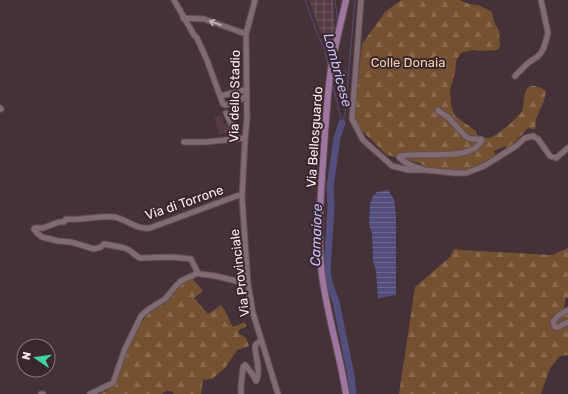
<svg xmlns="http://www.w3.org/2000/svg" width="568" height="394" font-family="Rubik,sans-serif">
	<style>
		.built { fill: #563b45 }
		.industrial { fill: url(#industrial-grid) }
		.forest { fill: url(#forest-firs) }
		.water { fill: url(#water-rules) }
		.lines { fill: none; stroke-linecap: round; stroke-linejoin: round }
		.stream { stroke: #534e7c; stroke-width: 1 }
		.river { stroke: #534e7c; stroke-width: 7 }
		.minor-casing { stroke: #615056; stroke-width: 7 }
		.major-casing { stroke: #615056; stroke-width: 8 }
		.minor { stroke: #816a71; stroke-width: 5 }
		.major { stroke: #a0759f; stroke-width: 6 }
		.oneway { stroke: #cab9be }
		.labels { text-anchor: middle; stroke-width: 4; stroke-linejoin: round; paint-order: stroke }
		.park-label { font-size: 13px; fill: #f6d0ae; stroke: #3a272e }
		.street-label { font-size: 13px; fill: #fbeef2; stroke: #3a272e }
		.water-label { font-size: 14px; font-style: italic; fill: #c3bffa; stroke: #3a272e }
	</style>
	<defs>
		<pattern id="industrial-grid" width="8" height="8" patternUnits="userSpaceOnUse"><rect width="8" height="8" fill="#563b45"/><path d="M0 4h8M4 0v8" fill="none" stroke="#6f5860"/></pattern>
		<pattern id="forest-firs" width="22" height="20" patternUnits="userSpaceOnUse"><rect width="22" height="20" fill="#745130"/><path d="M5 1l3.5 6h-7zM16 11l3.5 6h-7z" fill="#896a4e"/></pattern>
		<pattern id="water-rules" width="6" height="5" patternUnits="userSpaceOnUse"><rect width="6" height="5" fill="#534e7c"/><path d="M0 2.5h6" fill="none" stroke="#6d688f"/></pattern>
	</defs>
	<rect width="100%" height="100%" fill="#453138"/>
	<!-- built -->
	<path class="built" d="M222 115 224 124 229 123 231 132 219 135 215 120V117Z"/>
	<!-- industrial -->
	<path class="industrial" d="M309 0H333L335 26 330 54 328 53Z"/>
	<!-- forest -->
	<path class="forest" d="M401 0H459L469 4 479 5 492 12 494 22 499 31 500 45 498 50 481 51 472 50 461 53 456 61 455 73 450 90 451 105 455 116 476 131 477 136C481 137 485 138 489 138 496 137 519 117 522 111 525 103 522 84 535 86 539 87 542 88 546 91L544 101 536 119 535 129 528 128 508 149 505 146 494 151 496 155 485 163 468 170 455 171 432 170 419 163 387 155 360 129 354 117 362 44 385 12Z
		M568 248V298H566L564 307 567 314 568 313V355L560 356 550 368 541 394H399L415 287 450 257 454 249 462 250 552 255Z
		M192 278 203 291 194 298 208 314 221 305C227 312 228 319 233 327L245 322 246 327 240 329 238 333 246 338 249 346 237 350 225 368 212 379 203 380 201 394H174L171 391H166L162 394H98L107 391 114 384 121 369 125 354 140 325 148 313 164 304 170 298 175 290 185 281Z"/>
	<!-- water -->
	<path class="water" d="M388 190 394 199 396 216V295L378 298 376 271 373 261 372 233 369 224 370 204 373 196 377 192Z"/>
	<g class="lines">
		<!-- stream -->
		<path class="stream" d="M305 0 317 33 325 50 328 65
			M335 0 338 22
			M345 70 349 78
			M332 82 342 123
			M342 123 345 114 355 0"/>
		<!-- river -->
		<path class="river" d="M342 123 337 138 330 187 331 207 327 272 329 283 336 302 351 375 353 394"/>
		<!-- minor casing -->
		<g class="minor-casing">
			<path id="minor" d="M174 0 194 35 197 38 207 60 223 104 225 105C233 104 240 100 247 96
				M255 0 246 34 247 118 245 140 242 197 248 284 253 313 278 394
				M361 0 352 119 363 140 389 163 392 166 409 170H425L455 173H466L484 166 516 146 525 138 533 136 538 139 550 156 556 158 568 148
				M183 18 204 19 246 34
				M515 76 528 63 537 57 541 53 544 47 548 33 541 0
				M221 96 247 89
				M0 108 1 109
				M226 113 238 138
				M184 142H206L245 138
				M422 169C414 167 405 164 399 157L400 156C421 151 471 163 482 140L481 139H472L468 138 465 136 448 117 438 111V110
				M198 273 191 259 172 257 140 258C135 256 132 251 127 249 120 246 112 246 104 244L101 247 94 249 71 242 58 241 42 237 37 233 34 229 35 228H43L59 222H64L66 219C82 221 97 215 114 217 127 219 136 230 150 228L242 194
				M568 310 558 316 553 322 555 327H559L562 325 568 322
				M41 394H43
				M90 394 109 385 113 383 125 349 141 316 149 309 165 299 175 287 181 281 198 273 201 274 216 276 248 284
				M241 394V387L243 367 245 365 246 366 253 375 256 381C261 372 256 358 255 348 255 344 258 342 261 341"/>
		</g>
		<!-- major casing -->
		<g class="major-casing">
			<path id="major" d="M346 0C341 23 335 45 331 69 326 104 325 139 322 175 320 208 318 242 322 275 327 315 340 354 346 394"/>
		</g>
		<!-- minor -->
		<use href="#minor" class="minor"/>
		<!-- major -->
		<use href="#major" class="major"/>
	</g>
	<!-- one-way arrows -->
	<defs><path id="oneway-shaft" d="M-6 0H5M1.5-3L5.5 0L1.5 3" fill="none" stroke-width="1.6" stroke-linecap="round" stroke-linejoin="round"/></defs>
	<use class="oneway" href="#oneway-shaft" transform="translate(215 23) rotate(-160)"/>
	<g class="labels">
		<!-- park labels -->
		<g class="park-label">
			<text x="408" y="67">Colle Donaia</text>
		</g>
		<!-- street labels -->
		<g class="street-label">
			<text transform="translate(234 96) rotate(-89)" y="5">Via dello Stadio</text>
			<text transform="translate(314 137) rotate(-86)" y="5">Via Bellosguardo</text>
			<text transform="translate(184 202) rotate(-19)" y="5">Via di Torrone</text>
			<text transform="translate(239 273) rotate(-97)" y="5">Via Provinciale</text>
		</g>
		<!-- water labels -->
		<g class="water-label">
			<text transform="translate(338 70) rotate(75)" y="5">Lombricese</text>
			<text transform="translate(316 235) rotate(-88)" y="5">Camaiore</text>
		</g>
	</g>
	<!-- north arrow -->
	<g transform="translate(36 358) rotate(283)"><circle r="19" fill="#3a272e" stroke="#87777c"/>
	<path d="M0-3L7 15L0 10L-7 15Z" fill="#3fd4a2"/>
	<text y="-6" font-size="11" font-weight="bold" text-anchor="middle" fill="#fbeef2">N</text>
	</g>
</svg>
